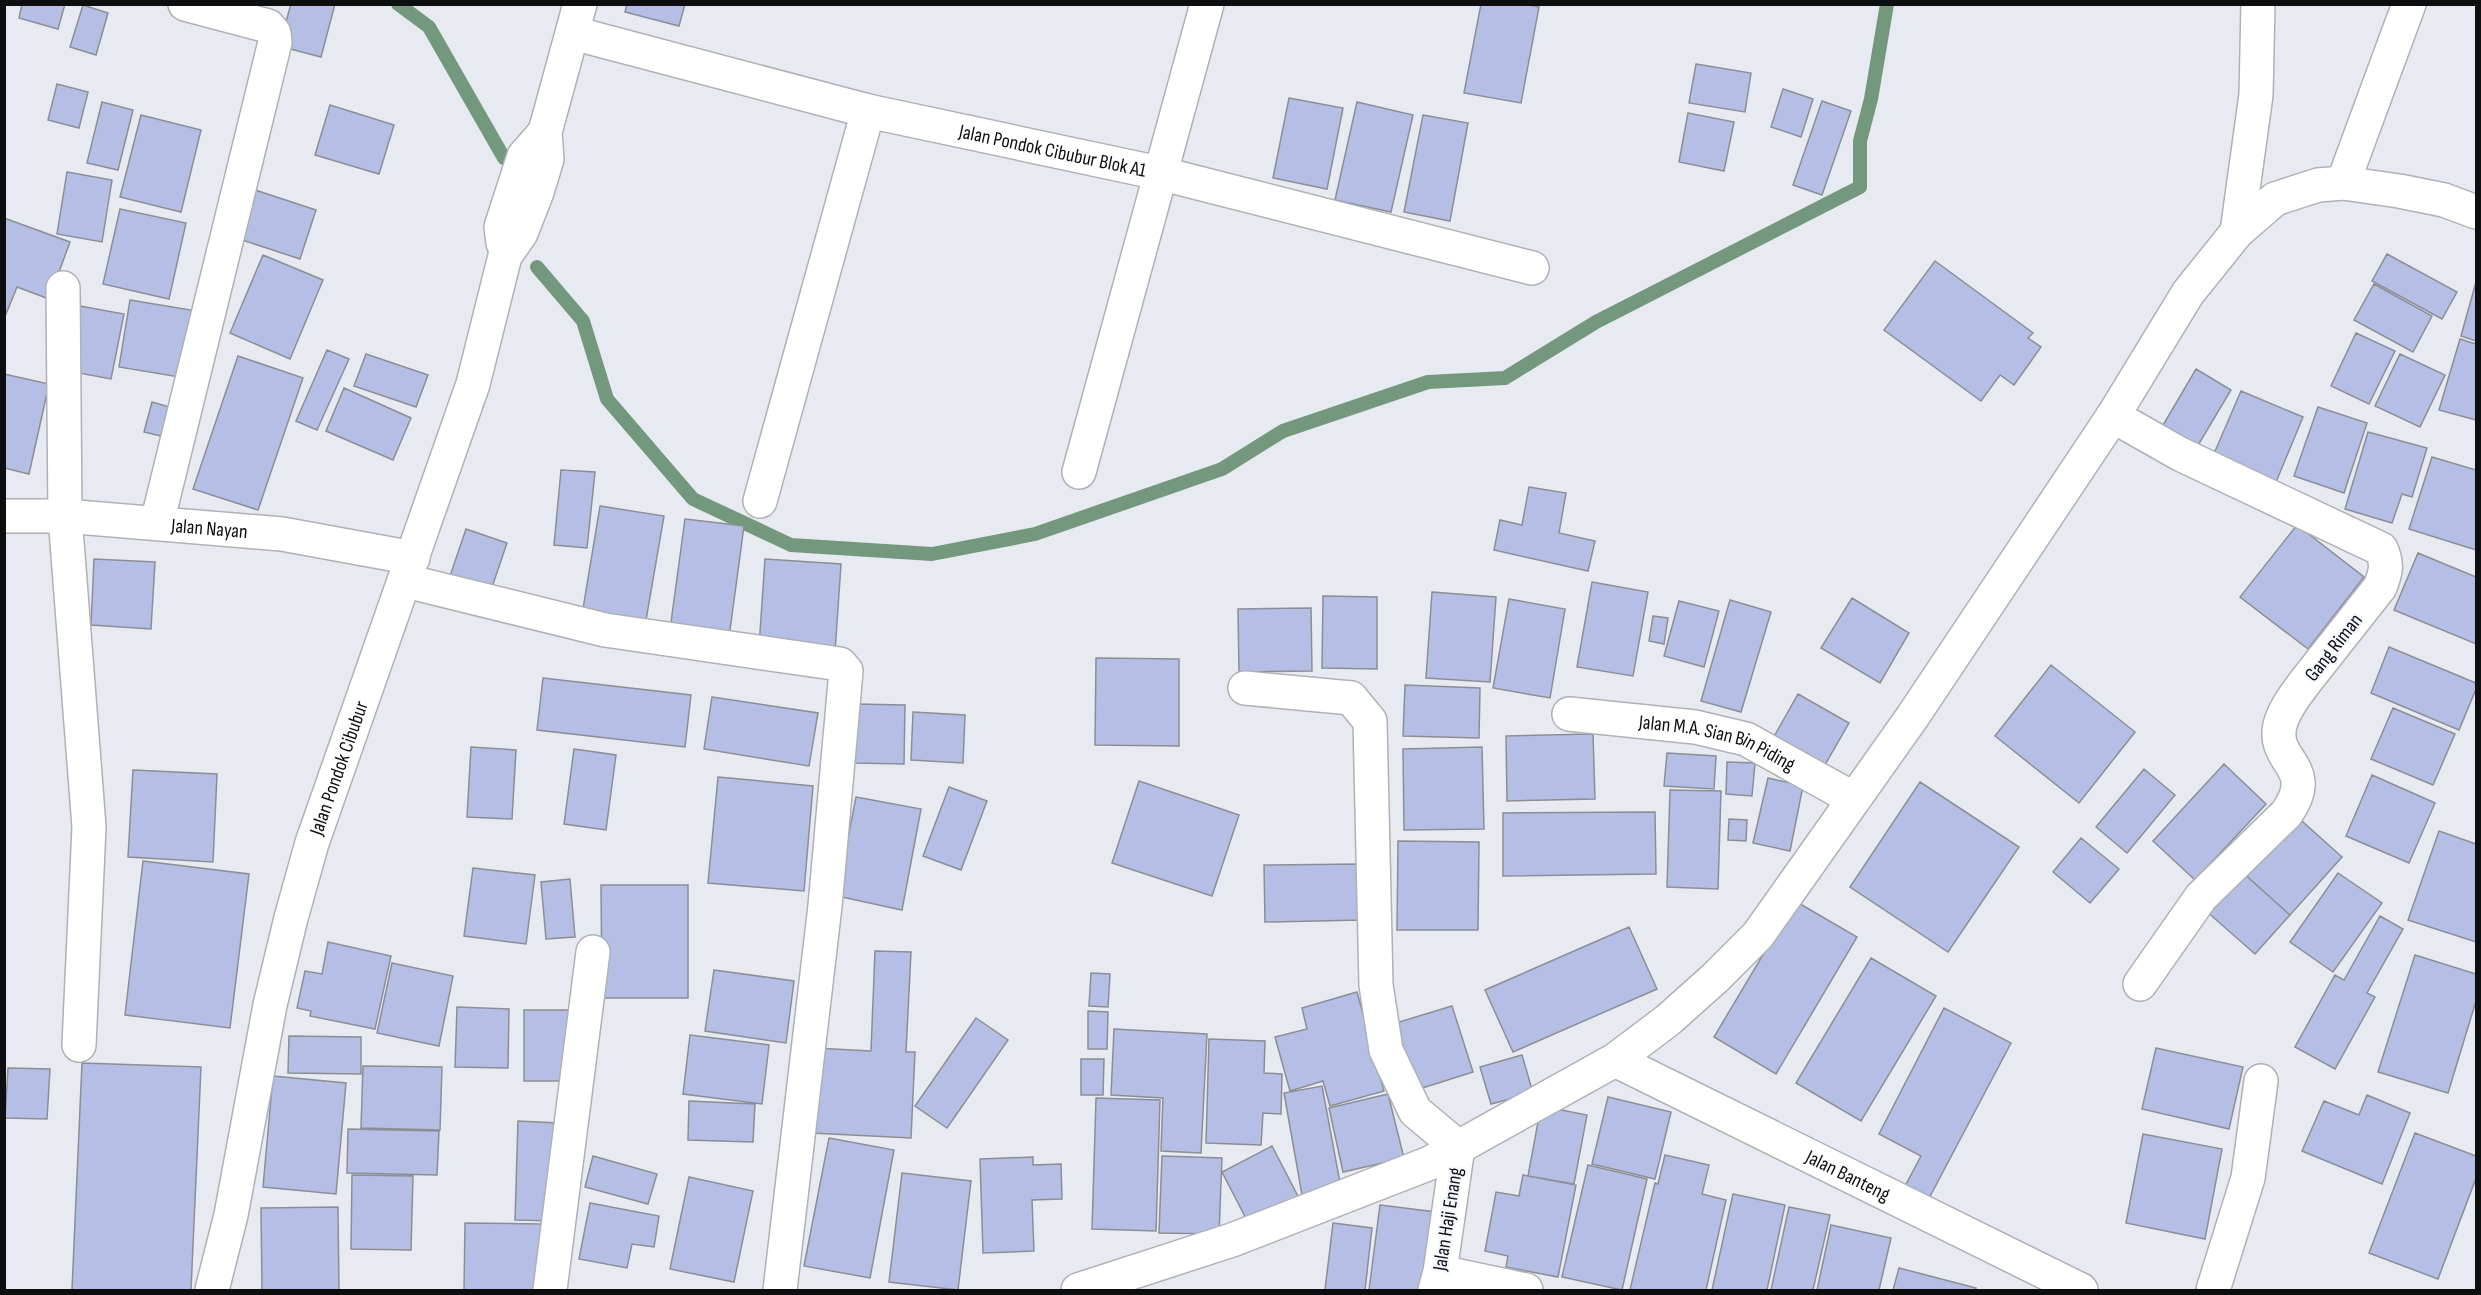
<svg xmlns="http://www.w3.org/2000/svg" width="2481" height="1295" font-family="'Sofia Sans Condensed',sans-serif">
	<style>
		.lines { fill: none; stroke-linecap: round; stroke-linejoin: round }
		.stream { stroke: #74987d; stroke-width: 14 }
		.building { fill: #b5bfe6; stroke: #8c8e95; stroke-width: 1.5 }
		.minor-casing { stroke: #afb1b7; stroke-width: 36 }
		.tertiary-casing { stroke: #afb1b7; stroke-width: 36 }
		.minor { stroke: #fff; stroke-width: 33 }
		.tertiary { stroke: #fff; stroke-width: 33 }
		.labels { text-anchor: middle; stroke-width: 4.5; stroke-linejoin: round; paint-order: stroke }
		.street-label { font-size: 20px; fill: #0d0e10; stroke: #f5f7ff }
	</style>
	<rect width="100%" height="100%" fill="#e8eaf1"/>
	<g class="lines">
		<!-- stream -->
		<path class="stream" d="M398 4 429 27 504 158
			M537 267 583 321 607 399 693 499 791 545 932 554 1035 534 1222 469 1283 431 1428 382 1505 378 1596 322 1860 187V141L1871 99 1887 4"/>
	</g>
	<!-- building -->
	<path class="building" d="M22 4H65L58 29 19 18Z
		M291 4H335L321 57 279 46Z
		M627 4H685L679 26 625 12Z
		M1481 4H1524L1539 7 1521 103 1464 93Z
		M83 5 108 13 96 55 70 47Z
		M1696 64 1751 73 1745 112 1689 103Z
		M57 84 88 92 79 128 48 120Z
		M1783 89 1813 99 1801 137 1771 127Z
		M1289 98 1343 108 1327 189 1273 178Z
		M1822 101 1851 111 1822 195 1793 185Z
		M102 102 133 110 118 170 87 163Z
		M1357 102 1413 115 1391 212 1335 200Z
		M330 105 394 125 379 174 315 155Z
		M1688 113 1734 122 1724 171 1679 162Z
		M141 115 201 130 181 212 120 197Z
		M1423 115 1468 123 1450 221 1404 212Z
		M67 172 112 180 102 242 57 234Z
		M252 189 316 210 300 259 236 238Z
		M120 209 186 223 169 299 103 284Z
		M4 218 70 242 49 299 17 287 4 319Z
		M2387 254 2457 292 2442 319 2372 281Z
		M263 255 323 280 290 359 230 333Z
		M1935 261 2033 333 2028 338 2041 347 2014 385 2000 375 1981 401 1884 330Z
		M2476 282V341L2461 336Z
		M2374 284 2432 316 2413 352 2354 320Z
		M130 300 197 311 185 378 119 367Z
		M80 306 124 314 111 379 68 371Z
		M2356 333 2395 351 2369 404 2331 386Z
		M2460 339 2476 344V420L2439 410Z
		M327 350 349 359 317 430 296 421Z
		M366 354 428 375 416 407 354 386Z
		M2400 354 2445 375 2420 427 2375 406Z
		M238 356 303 378 258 510 193 489Z
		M2196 369 2231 390 2194 452 2159 432Z
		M4 374 49 384 29 474 4 468Z
		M344 388 411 418 393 460 326 431Z
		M2241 391 2303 417 2276 482 2213 456Z
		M152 402 173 408 165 437 144 432Z
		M2318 407 2367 423 2344 493 2294 476Z
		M2368 432 2427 448 2412 497 2402 494 2392 523 2345 509Z
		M2432 457 2476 470V550L2409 529Z
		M561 470 595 472 587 548 554 545Z
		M1529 487 1566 493 1559 533 1595 541 1588 571 1494 550 1500 520 1522 525Z
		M600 506 664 516 645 626 582 615Z
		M685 519 744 526 728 645 669 637Z
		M2297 525 2364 577 2308 649 2240 597Z
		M466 529 507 543 491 590 450 576Z
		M2418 553 2476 577V644L2394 610Z
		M94 559 155 562 151 629 91 625Z
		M765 559 841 564 835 652 759 647Z
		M1592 582 1648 592 1633 676 1577 667Z
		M1432 592 1496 597 1490 682 1426 678Z
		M1323 596 1377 597V669L1322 668Z
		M1852 598 1909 633 1880 683 1821 648Z
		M1509 599 1565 609 1550 698 1493 688Z
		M1730 600 1771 612 1741 712 1701 701Z
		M1679 601 1719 611 1704 667 1664 656Z
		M1311 608 1312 671 1239 672 1238 609Z
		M1653 616 1668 618 1664 644 1649 641Z
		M2389 647 2476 683V689L2459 730 2371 693Z
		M1096 658 1179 659V746L1095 745Z
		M2051 665 2135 732 2079 803 1995 736Z
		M543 678 691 695 685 747 537 730Z
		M1405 685 1480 688 1479 738 1403 736Z
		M1798 694 1849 723 1822 770 1771 742Z
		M712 697 818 713 809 766 704 749Z
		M855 704 905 705 904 764 853 763Z
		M2393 708 2455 734 2433 785 2371 759Z
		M913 712 965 715 963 763 911 760Z
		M1593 734 1595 799 1507 801 1506 736Z
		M471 747 516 750 512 819 467 817Z
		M1482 747 1484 829 1404 830 1403 749Z
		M574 749 616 755 606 830 564 824Z
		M1667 753 1716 756 1714 789 1664 786Z
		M1727 762 1755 763 1752 796 1726 794Z
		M2224 764 2266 804 2195 880 2153 841Z
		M2144 769 2175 795 2127 853 2096 827Z
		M133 770 217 774 213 862 128 857Z
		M2372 775 2435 803 2409 863 2346 836Z
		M718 777 813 786 804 891 708 883Z
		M1768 778 1803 786 1790 851 1753 843Z
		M1139 781 1239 815 1212 896 1112 863Z
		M1920 782 2019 847 1948 952 1850 887Z
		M949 787 987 801 961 870 923 856Z
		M1670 790 1721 791 1718 889 1667 887Z
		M856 797 921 809 902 910 837 896Z
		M1655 812 1656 874 1503 876V813Z
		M2293 813 2342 857 2290 915 2241 871Z
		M1729 819 1747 820 1746 841 1728 840Z
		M2439 831 2476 844V942L2408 920Z
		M2081 838 2119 869 2090 903 2053 872Z
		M1398 841 1479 842 1478 930H1397Z
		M143 861 249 874 230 1028 125 1015Z
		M1361 864 1362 920 1265 922 1264 865Z
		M473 868 535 875 526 944 464 936Z
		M2241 871 2290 915 2255 954 2205 910Z
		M2338 873 2382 903 2333 972 2290 942Z
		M570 879 575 937 546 939 541 882Z
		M601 885H688V998H602Z
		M1795 901 1857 937 1776 1074 1714 1037Z
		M2380 916 2403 929 2367 993 2375 997 2335 1069 2295 1047 2335 975 2344 980Z
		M1629 927 1657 989 1513 1052 1485 990Z
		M328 942 391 956 375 1029 310 1016 311 1011 297 1008 305 971 322 974Z
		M875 951 911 952 906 1052H915L911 1138 812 1133 816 1048 871 1051Z
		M2415 955 2476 974V1001L2448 1093 2378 1072Z
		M1871 958 1936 996 1861 1121 1796 1083Z
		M392 963 453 976 439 1046 377 1033Z
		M714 970 794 981 786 1043 705 1031Z
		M1091 973 1110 974 1108 1007 1089 1006Z
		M1357 992 1384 1091 1330 1106 1323 1081 1290 1091 1275 1037 1307 1029 1302 1008Z
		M1452 1006 1473 1072 1416 1090 1396 1023Z
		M457 1007 509 1009 508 1068 455 1067Z
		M1944 1008 2011 1043 1927 1202 1903 1190 1921 1156 1879 1134Z
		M524 1010H570V1081H524Z
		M1088 1011 1108 1012 1107 1049H1088Z
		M976 1018 1008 1040 947 1128 915 1106Z
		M1114 1029 1207 1034 1201 1153 1161 1151 1163 1098 1111 1095Z
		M690 1035 769 1045 762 1104 683 1094Z
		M289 1036 361 1037V1074L288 1073Z
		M1209 1039 1265 1041 1264 1073 1282 1074 1281 1114 1263 1113 1261 1145 1206 1143Z
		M2156 1048 2243 1067 2229 1129 2142 1109Z
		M1522 1055 1533 1093 1491 1104 1480 1067Z
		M1081 1059H1104L1103 1095H1081Z
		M82 1063 201 1067 191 1290H72Z
		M363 1066 442 1067 440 1130 361 1128Z
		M8 1068 50 1069 47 1119 5 1118Z
		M273 1076 346 1083 336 1194 263 1187Z
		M1322 1086 1341 1188 1302 1195 1284 1093Z
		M1388 1094 1404 1158 1343 1172 1329 1108Z
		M2367 1095 2410 1113 2382 1184 2302 1151 2324 1101 2359 1115Z
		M1608 1097 1671 1112 1655 1179 1592 1164Z
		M1096 1098 1160 1100 1156 1231 1092 1229Z
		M689 1101 755 1104 753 1142 688 1140Z
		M1541 1106 1587 1115 1574 1184 1528 1176Z
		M518 1121 558 1123 555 1221 515 1220Z
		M348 1129 439 1131 437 1175 347 1173Z
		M2415 1133 2476 1156V1178L2438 1279 2369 1253Z
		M2143 1134 2222 1149 2205 1239 2126 1223Z
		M829 1138 894 1150 870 1278 804 1266Z
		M1272 1146 1302 1204 1252 1230 1222 1172Z
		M1665 1155 1709 1165 1702 1194 1726 1200 1706 1290H1630L1655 1183 1658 1184Z
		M593 1156 657 1174 648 1204 585 1187Z
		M1162 1156 1222 1158 1219 1234 1159 1233Z
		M1033 1157V1165L1061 1164 1062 1199 1032 1200 1034 1251 983 1253 980 1159Z
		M1588 1165 1647 1179 1622 1290 1562 1277Z
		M902 1173 971 1181 958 1290 889 1282Z
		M352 1175 413 1176 411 1250 351 1249Z
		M1523 1175 1576 1185 1558 1277 1506 1267 1508 1256 1485 1251 1496 1192 1519 1196Z
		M689 1177 753 1191 734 1282 670 1269Z
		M1733 1194 1785 1205 1767 1290H1712Z
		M590 1203 659 1216 654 1247 632 1244 627 1268 579 1259Z
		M1380 1205 1436 1212 1426 1290H1369Z
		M338 1207 339 1290H262L261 1208Z
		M1789 1207 1830 1215 1813 1290H1771Z
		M465 1223 541 1224 540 1290H464Z
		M1333 1223 1372 1228 1365 1290H1325Z
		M1831 1225 1891 1238 1879 1290H1817Z
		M1899 1268 1976 1288 1975 1290H1893Z"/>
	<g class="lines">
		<!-- minor casing -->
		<g class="minor-casing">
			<g id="minor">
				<path id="s1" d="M573 33 868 111 1159 173 1532 268"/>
				<path d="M2343 183 2409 4"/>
				<path d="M2237 232 2256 95 2258 4"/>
				<path d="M503 243 501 227 524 156 545 132"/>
				<path d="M63 288 65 516 89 827 79 1045"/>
				<path d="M2113 416 2180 454 2381 549C2388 564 2386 572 2380 587 2360 612 2340 638 2320 663 2307 680 2285 705 2280 725 2271 763 2320 766 2286 814L2201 897 2140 984"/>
				<path d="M1079 472 1207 4"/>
				<path d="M760 501 868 111"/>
				<path id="s2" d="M4 516H65L282 534 413 558"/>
				<path d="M157 523 275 42 274 33 268 26 185 4"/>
				<path d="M406 581 605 630 840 664 846 671 825 906 780 1290"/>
				<path d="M1245 688 1351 698 1370 721 1376 985 1386 1050 1415 1111 1458 1147 1440 1272 1435 1290"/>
				<path id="s3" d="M1569 714 1695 727 1746 739 1854 799"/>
				<path id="s4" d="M1615 1060 2081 1290"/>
				<path d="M1440 1272 1526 1290"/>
				<path id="s5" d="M212 1290 231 1215 270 1005 291 918 312 843 473 384 505 256 521 233 537 192 547 159 545 132 580 4"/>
				<path d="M550 1290 593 952"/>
				<path d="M2213 1290 2248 1178 2261 1081"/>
			</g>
		</g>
		<!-- tertiary casing -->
		<g class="tertiary-casing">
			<path id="tertiary" d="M1078 1290 1232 1240 1430 1163 1615 1060 1668 1020 1715 978 1758 935 1913 716 2113 416 2188 293 2237 232 2275 199 2318 185 2343 183 2399 191 2444 200 2476 212"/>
		</g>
		<!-- minor -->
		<use href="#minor" class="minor"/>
		<!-- tertiary -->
		<use href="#tertiary" class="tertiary"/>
	</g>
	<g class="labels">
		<!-- street labels -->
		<g class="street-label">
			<text dy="7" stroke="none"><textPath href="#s1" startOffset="494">Jalan Pondok Cibubur Blok A1</textPath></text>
			<text dy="7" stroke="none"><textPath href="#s2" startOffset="206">Jalan Nayan</textPath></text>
			<text transform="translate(2333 647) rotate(-52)" y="7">Gang Riman</text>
			<text dy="7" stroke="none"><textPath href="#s3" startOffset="152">Jalan M.A. Sian Bin Piding</textPath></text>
			<text dy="7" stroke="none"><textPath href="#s5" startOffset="538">Jalan Pondok Cibubur</textPath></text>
			<text dy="7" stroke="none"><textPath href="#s4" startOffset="260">Jalan Banteng</textPath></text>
			<text transform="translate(1447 1219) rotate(-81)" y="7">Jalan Haji Enang</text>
		</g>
	</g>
	<!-- border -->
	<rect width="2481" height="1295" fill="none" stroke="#0d0e10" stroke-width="12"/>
</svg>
